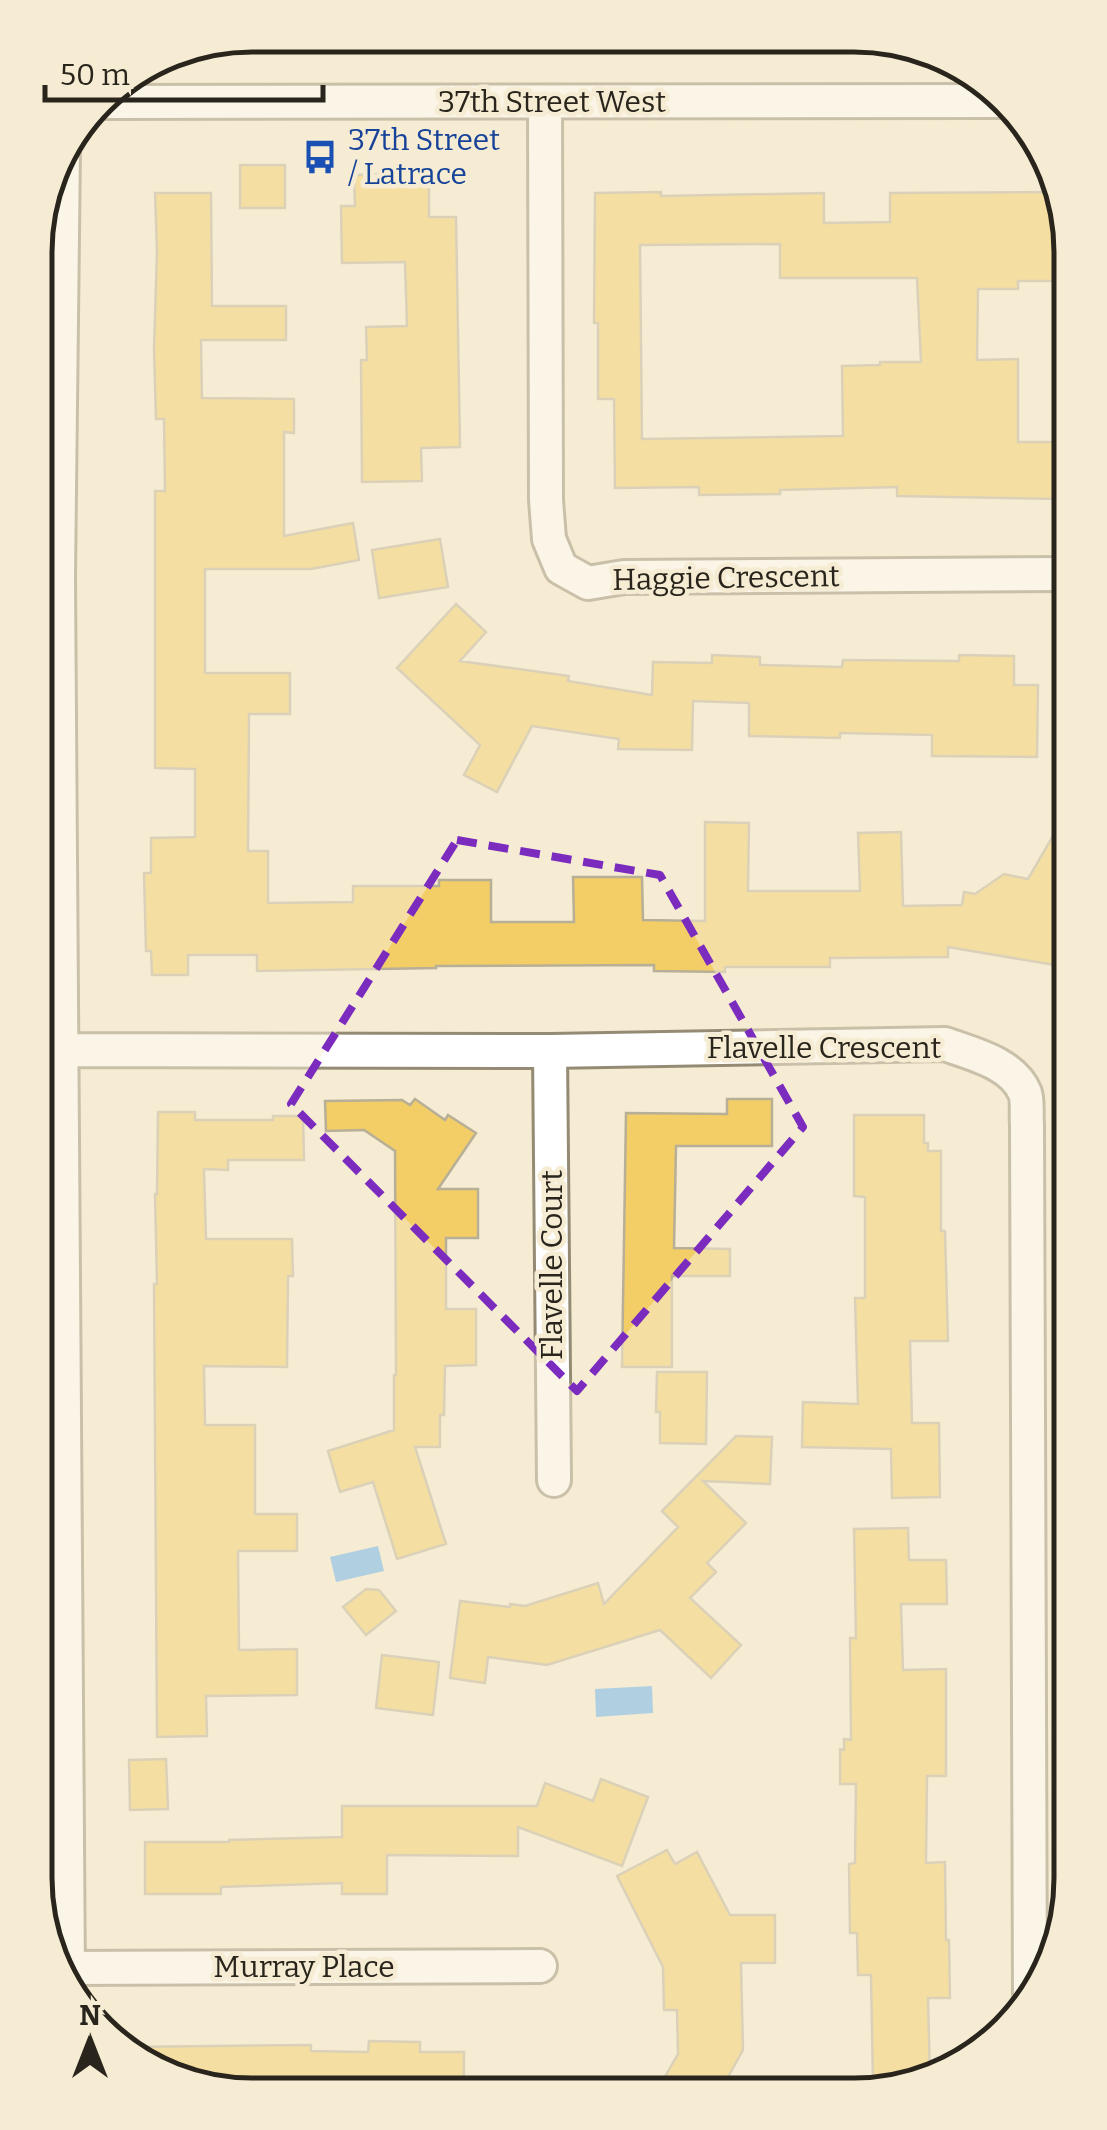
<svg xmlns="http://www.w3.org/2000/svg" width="1107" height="2130" font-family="Bitter,serif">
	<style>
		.water { fill: #5cacf2 }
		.building { fill: #f3cd66; stroke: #b8af97; stroke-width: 2.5; fill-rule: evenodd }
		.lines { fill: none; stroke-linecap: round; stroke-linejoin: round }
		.street-casing { stroke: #948b75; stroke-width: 38 }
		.street { stroke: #fff; stroke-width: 32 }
		.marked { fill: none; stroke: #7b2cbf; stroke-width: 8; stroke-dasharray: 20 12; stroke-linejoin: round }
		.labels { text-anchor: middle; stroke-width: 9; stroke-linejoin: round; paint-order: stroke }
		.street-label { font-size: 30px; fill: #29251c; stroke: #f6ecd3 }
		.transit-label { font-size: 30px; fill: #164399; stroke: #f6ecd3; text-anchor: start }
		.rim { fill: none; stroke: #29251c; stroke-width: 5 }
	</style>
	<rect width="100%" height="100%" fill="#f6ecd3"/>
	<!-- water -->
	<path class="water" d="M378 1546 384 1571 336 1582 330 1557Z
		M652 1686 653 1713 596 1717 595 1689Z"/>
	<!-- building -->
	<path class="building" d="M240 165H285V208H240Z
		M429 173V217H456L460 447 421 448 422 481 362 482 361 360H367L366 327 407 326 405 262 342 263 341 206H355L354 175Z
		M661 192V196L824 193V223L890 222V193L1061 192V281H1018V289H978L977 360 1018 359V442H1062L1063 499 897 496V487L780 490V494L699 495V487L615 488 614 399H598V323H594L595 193ZM780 244V278H917L921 362H880V365L842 366 843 436 642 439 640 245Z
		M155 193H211L212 306H286V340H201L202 398 294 399V433L284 432V536L353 523 359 560 311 569H205V673H290V714H249L248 851H268V903L353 902V886H439V880H491V922H574L573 877H642L643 920 705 921V822L749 823 748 891H860L858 833 901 832 903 906 962 905 964 892 975 894 1004 874 1028 879 1065 815 1066 967 948 947V957L830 958V967H725V972L654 971V965L436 966V968L257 971V955H188V975H152L151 951H146L144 873H151V838L195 837V769L155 768V491H165L164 419H156L154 349 157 251Z
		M440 539 448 587 379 598 372 550Z
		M456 604 486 632 460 661 569 676 568 681 652 695 653 662 712 663V655L760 657V665L842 667 843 660 959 661V655L1014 656V685H1038L1037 757 932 756V735L840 733V738L749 736V703L693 701 692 750 618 749 619 739 532 726 497 792 464 775 480 745 397 668Z
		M415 1099 445 1120 448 1115 476 1133 438 1189H478V1238H446V1309H476V1365L445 1366 444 1415H440V1447H415L446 1544 397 1559 373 1482 340 1492 328 1451 394 1430V1375H396L395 1151 364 1130 326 1131 325 1101 402 1100 410 1105Z
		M727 1099H772V1146H676L674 1248 730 1249V1276H672V1367H622L626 1113 727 1114Z
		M158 1112H195V1120H273V1116H303L304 1160H228V1170L204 1169 206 1239H292L293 1276H288L287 1367 204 1366 205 1425H255V1514H297V1551H238L239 1650 297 1649V1695L206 1696 207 1736 157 1737 154 1284H157L155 1194H157Z
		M854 1115H924V1143H928V1151H941V1231H945L948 1341H910L912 1423H939L940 1497 892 1498 891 1449 802 1447 803 1402 858 1404 855 1298H865V1197L854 1196Z
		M657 1372H707L706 1444 660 1443V1412H656Z
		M736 1436 772 1437 770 1484 703 1481 746 1523 707 1563 716 1572 690 1598 741 1645 711 1678 660 1630 547 1665 488 1657 485 1683 450 1678 460 1601 510 1607V1604L525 1606 598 1583 604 1604 678 1527 662 1511Z
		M908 1528 909 1560H946L947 1604H901L903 1670 946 1669V1776H927L926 1863 945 1862 946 1940H949L950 1998H928L930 2079 924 2084H873L871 1975H858L857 1933H850L849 1864 855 1863 856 1784H840V1749L844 1750V1739L851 1740 850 1638H856L854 1529Z
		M366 1589 379 1590 396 1611 366 1635 343 1607Z
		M382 1655 439 1662 433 1715 376 1708Z
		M166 1759 168 1809 130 1810 129 1760Z
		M601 1779 648 1797 622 1866 518 1827V1856L387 1855V1894H342V1883L221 1887V1894H145V1842H229V1840L342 1837V1806H537L545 1783 593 1801Z
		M667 1850 675 1864 697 1852 730 1915H775V1963H741L743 2050 723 2086 659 2087 678 2054 677 2010H664L663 1967 617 1876Z
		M369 2041 420 2042V2052H464V2090L224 2093 122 2047 311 2045V2051L368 2052Z"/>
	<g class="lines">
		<!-- street casing -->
		<g class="street-casing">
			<path id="street" d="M99 102 1005 101
				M545 102 546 500 549 539 561 568 588 583 624 577 1063 574
				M63 149 58 577 68 1979
				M61 1050 550 1051 945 1044C972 1054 1013 1063 1025 1093 1028 1101 1026 1115 1027 1125L1030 2000
				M550 1051 554 1480
				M61 1968 540 1966"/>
		</g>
		<!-- street -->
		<use href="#street" class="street"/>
	</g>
	<!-- marked area -->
	<path d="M0 0H1107V2130H0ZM457 840 660 875 803 1127 577 1391 291 1104Z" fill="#f6ecd3" fill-opacity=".55" fill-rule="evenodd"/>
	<path class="marked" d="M457 840 660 875 803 1127 577 1391 291 1104Z"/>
	<!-- icons -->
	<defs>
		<g id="bus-bare" transform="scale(2.7)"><path d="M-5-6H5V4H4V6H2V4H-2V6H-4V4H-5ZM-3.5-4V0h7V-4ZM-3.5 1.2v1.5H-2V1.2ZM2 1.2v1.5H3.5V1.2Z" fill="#1a4fb4" stroke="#f6ecd3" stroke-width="2.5" paint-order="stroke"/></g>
	</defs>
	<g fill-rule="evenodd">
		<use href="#bus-bare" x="320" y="157"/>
	</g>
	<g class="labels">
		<!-- street labels -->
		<g class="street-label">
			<text x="552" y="112">37th Street West</text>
			<text transform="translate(726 578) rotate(-1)" y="10">Haggie Crescent</text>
			<text x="824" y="1058">Flavelle Crescent</text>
			<text transform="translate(552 1265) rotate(-90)" y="10">Flavelle Court</text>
			<text x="304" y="1977">Murray Place</text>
		</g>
		<!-- transit labels -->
		<g class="transit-label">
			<text x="348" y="150">37th Street<tspan x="348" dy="34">/ Latrace</tspan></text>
		</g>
	</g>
	<!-- crop -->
	<path d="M0 0H1107V2130H0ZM252 52H854A200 200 0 0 1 1054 252V1878A200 200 0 0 1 854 2078H252A200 200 0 0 1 52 1878V252A200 200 0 0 1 252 52Z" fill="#f6ecd3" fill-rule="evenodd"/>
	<path class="rim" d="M252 52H854A200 200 0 0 1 1054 252V1878A200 200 0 0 1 854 2078H252A200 200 0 0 1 52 1878V252A200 200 0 0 1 252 52Z"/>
	<!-- north arrow -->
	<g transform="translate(90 2040)" stroke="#f6ecd3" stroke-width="8" paint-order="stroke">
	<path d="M0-8L18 38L0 25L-18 38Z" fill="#29251c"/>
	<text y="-15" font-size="28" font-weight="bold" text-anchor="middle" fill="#29251c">N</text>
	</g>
	<!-- scale -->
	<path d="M45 85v15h278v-15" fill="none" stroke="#29251c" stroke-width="5"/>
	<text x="60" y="85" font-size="30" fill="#29251c" stroke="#f6ecd3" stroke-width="8" paint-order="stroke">50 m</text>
</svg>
